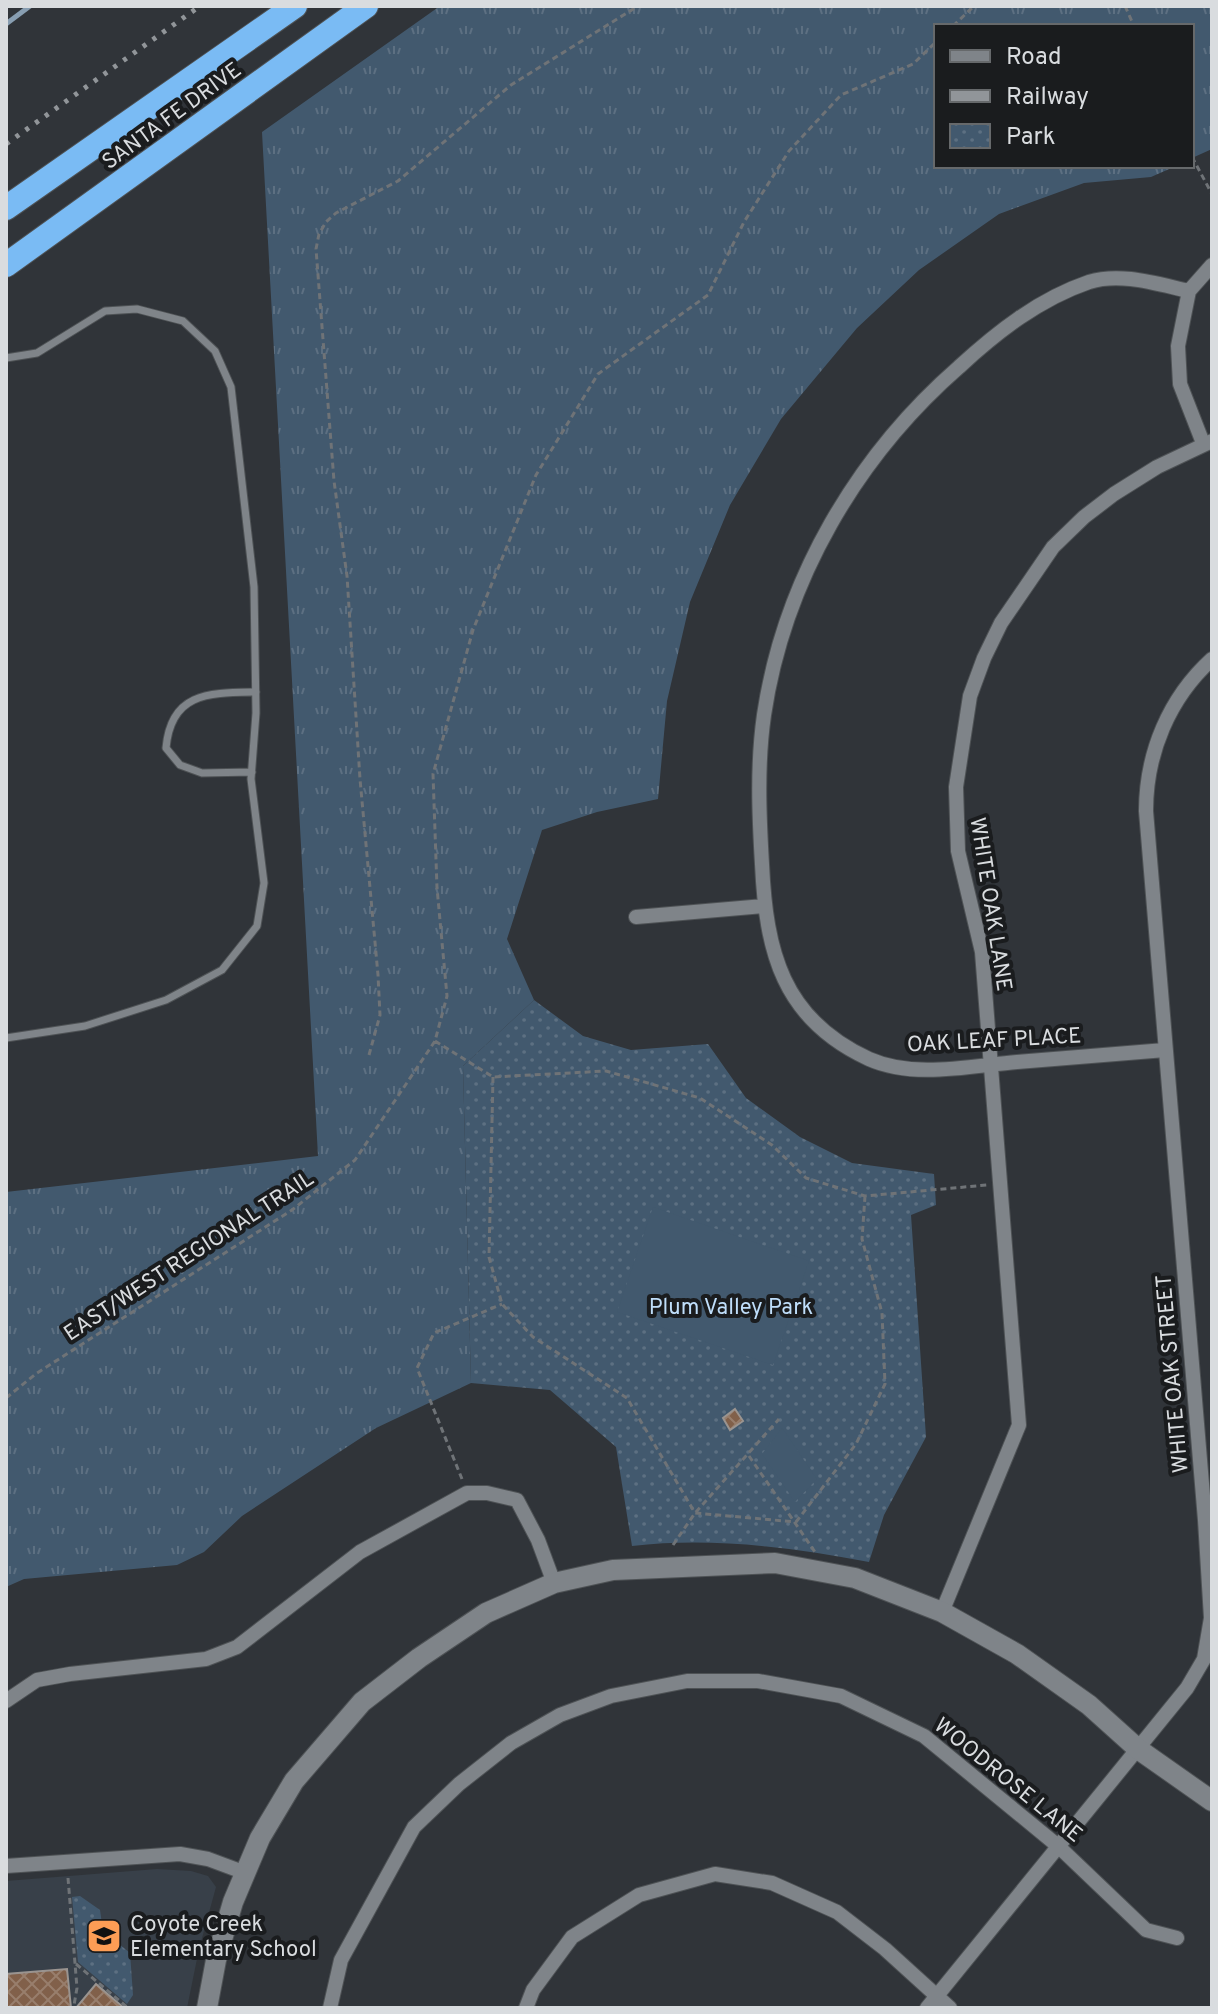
<svg xmlns="http://www.w3.org/2000/svg" width="1218" height="2014" font-family="Overpass,sans-serif">
	<style>
		.built { fill: #384049 }
		.grass { fill: url(#grass-tufts) }
		.park { fill: url(#park-dots) }
		.garden { fill: #42596e }
		.lines { fill: none; stroke-linecap: round; stroke-linejoin: round }
		.stream { stroke: #889eb2; stroke-width: 5 }
		.building { fill: url(#building-cross-hatch); stroke: #9a9490; stroke-width: 2 }
		.lane-casing { stroke: #4e5255; stroke-width: 9 }
		.street-casing { stroke: #4e5255; stroke-width: 16 }
		.secondary-casing { stroke: #4e5255; stroke-width: 22 }
		.highway-casing { stroke: #4e5255; stroke-width: 26 }
		.path { stroke: #6f7377; stroke-width: 3; stroke-dasharray: 6 4; stroke-linecap: butt }
		.lane { stroke: #7f8489; stroke-width: 7 }
		.street { stroke: #7f8489; stroke-width: 14 }
		.secondary { stroke: #7f8489; stroke-width: 20 }
		.highway { stroke: #7abbf4; stroke-width: 24 }
		.rail { stroke: #919599; stroke-width: 5; stroke-dasharray: 4 8; stroke-linecap: butt }
		.labels { text-anchor: middle; stroke-width: 8; stroke-linejoin: round; paint-order: stroke }
		.street-label { font-size: 22px; fill: #d9dcdf; stroke: #1a1c1e }
		.park-label { font-size: 22px; fill: #bfdefa; stroke: #1a1c1e }
		.poi-label { font-size: 22px; fill: #d9dcdf; stroke: #1a1c1e; text-anchor: start }
	</style>
	<defs>
		<pattern id="grass-tufts" width="24" height="20" patternUnits="userSpaceOnUse" patternTransform="scale(2)"><rect width="24" height="20" fill="#42596e"/><path d="M3 7l-1-3M5 7V3M7 7l1-3M15 17l-1-3M17 17v-4M19 17l1-3" fill="none" stroke="#5d7082"/></pattern>
		<pattern id="park-dots" width="8" height="8" patternUnits="userSpaceOnUse" patternTransform="scale(2)"><rect width="8" height="8" fill="#42596e"/><path d="M2 2h.1M6 6h.1" fill="none" stroke="#5d7082" stroke-width="1.8" stroke-linecap="round"/></pattern>
		<pattern id="building-cross-hatch" width="8" height="8" patternUnits="userSpaceOnUse" patternTransform="scale(2)"><rect width="8" height="8" fill="#81604a"/><path d="M0 0l8 8M0 8l8-8" fill="none" stroke="#987e6c"/></pattern>
	</defs>
	<rect width="100%" height="100%" fill="#303439"/>
	<!-- built -->
	<path class="built" d="M157 1869 191 1871 208 1876 216 1887 199 1949 187 2008H6V1881Z"/>
	<!-- grass -->
	<path class="grass" d="M440 6H1212V149L1192 158V26H936V166H1176L1151 177 1084 183 999 214 919 270 857 328 781 419 730 505 690 602 667 701 658 799 597 812 542 830 507 939 534 1000 463 1066 471 1383 376 1428 242 1516 204 1552 177 1565 24 1579 6 1587V1192L318 1156 262 132Z"/>
	<!-- park -->
	<path class="park" d="M534 1000 583 1036 631 1050 708 1044 746 1098 800 1137 852 1163 934 1174 936 1205 911 1215 926 1437 884 1515 869 1562C792 1547 710 1537 632 1546L616 1447 550 1390 471 1383 463 1066Z
		M80 1896 100 1910 103 1931 130 1953 133 1995 127 2004 78 1962 72 1897Z"/>
	<!-- garden -->
	<path class="garden" d="M653 1207 809 1261 773 1365 617 1312Z
		M782 1428 817 1479 795 1502 762 1454Z"/>
	<g class="lines">
		<!-- stream -->
		<path class="stream" d="M6 24 30 6"/>
	</g>
	<!-- building -->
	<path class="building" d="M735 1409 743 1421 730 1430 723 1418Z
		M67 1969 71 2008H6V1974Z
		M96 1984 124 2008H76Z"/>
	<g class="lines">
		<!-- lane casing -->
		<g class="lane-casing">
			<path id="lane" d="M6 358 37 353 105 311 137 309 183 321 215 351 231 387 254 587 256 713 251 779 264 883 257 926 222 970 166 1000 85 1026 6 1038
				M252 772 202 773 180 765 166 748C171 692 209 693 256 692"/>
		</g>
		<!-- street casing -->
		<g class="street-casing">
			<path id="street" d="M1203 443 1180 384 1178 346 1189 291 1212 265
				M636 917 764 906
				M1165 1050C1116 1054 1066 1058 1017 1062 970 1066 914 1079 869 1059 782 1019 766 951 762 864 759 814 757 764 764 715 784 580 857 456 959 367 997 332 1039 299 1089 282 1121 272 1157 284 1189 291
				M942 1612 1019 1425 982 952 958 851 956 787 970 696 984 658 1001 623 1053 547 1084 517 1114 494 1157 467 1212 441
				M6 1701 37 1680 70 1674 206 1659 237 1647 360 1552 467 1493H487L517 1500 538 1540 554 1583
				M6 1866 180 1854 208 1859 243 1872
				M330 2008 341 1960 414 1827 459 1784 511 1743 560 1715 611 1696 687 1681H758L841 1696 924 1736 1058 1846 1146 1930 1177 1938
				M526 2008 533 1990 572 1937 639 1895 715 1874 772 1883 837 1912 885 1949 950 2008
				M927 2008 1187 1688 1204 1659 1211 1618 1205 1520 1146 811C1146 753 1169 698 1212 659"/>
		</g>
		<!-- secondary casing -->
		<g class="secondary-casing">
			<path id="secondary" d="M207 2008 216 1960 233 1902 260 1838 294 1781 362 1702 419 1658 486 1613 554 1583 613 1570 775 1563 855 1578 942 1612 1017 1654 1089 1705 1138 1749 1212 1801"/>
		</g>
		<!-- highway casing -->
		<g class="highway-casing">
			<path id="highway" d="M6 208 295 6
				M6 265 366 6"/>
		</g>
		<!-- path -->
		<path class="path" d="M1125 6 1134 26
			M953 26 974 6
			M1192 157 1212 194
			M435 1041 493 1077 606 1071 700 1098 772 1145 806 1178 865 1196 987 1185
			M369 1055 380 1015 378 975 360 779 347 576 334 481 316 249 319 234 326 222 336 213 398 181 511 85 638 6
			M493 1077 489 1257 502 1304 533 1337 627 1398 695 1513 796 1522
			M6 1398 37 1373 292 1210 355 1160 435 1041 447 996 437 888 433 774 473 630 536 475 598 374 708 295 744 222 789 151 841 95 913 64 936 42
			M749 1456 815 1552
			M462 1479 417 1368 434 1333 502 1304
			M796 1522 856 1444 885 1384 882 1313 862 1239 865 1196
			M673 1545 695 1513 779 1419
			M68 1878 77 1988 74 2005
			M76 1964 128 2008"/>
		<!-- lane -->
		<use href="#lane" class="lane"/>
		<!-- street -->
		<use href="#street" class="street"/>
		<!-- secondary -->
		<use href="#secondary" class="secondary"/>
		<!-- highway -->
		<use href="#highway" class="highway"/>
		<!-- rail -->
		<path class="rail" d="M6 144 200 6"/>
	</g>
	<!-- icons -->
	<defs>
		<g id="school-square" transform="scale(1.8)"><rect x="-9" y="-9" width="18" height="18" rx="4" fill="#fd9d55" stroke="#1a1c1e"/><path d="M0-5L7-2L0 1L-7-2ZM-4 1L0 2.5L4 1V4Q0 6-4 4Z" fill="#111"/></g>
	</defs>
	<g fill-rule="evenodd">
		<use href="#school-square" x="104" y="1936"/>
	</g>
	<g class="labels">
		<!-- street labels -->
		<g class="street-label">
			<text transform="translate(171 115) rotate(-36)" y="8">SANTA FE DRIVE</text>
			<text transform="translate(992 904) rotate(81)" y="8">WHITE OAK LANE</text>
			<text transform="translate(994 1039) rotate(-3)" y="8">OAK LEAF PLACE</text>
			<text transform="translate(188 1255) rotate(-33)" y="8">EAST/WEST REGIONAL TRAIL</text>
			<text transform="translate(1171 1374) rotate(-95)" y="8">WHITE OAK STREET</text>
			<text transform="translate(1009 1779) rotate(39)" y="8">WOODROSE LANE</text>
		</g>
		<!-- park labels -->
		<g class="park-label">
			<text x="731" y="1314">Plum Valley Park</text>
		</g>
		<!-- poi labels -->
		<g class="poi-label">
			<text x="130" y="1931">Coyote Creek<tspan x="130" dy="25">Elementary School</tspan></text>
		</g>
	</g>
	<!-- border -->
	<rect width="1218" height="2014" fill="none" stroke="#d9dcdf" stroke-width="16"/>
	<!-- legend -->
	<rect x="934" y="24" width="260" height="144" fill="#1a1c1e" stroke="#66696b" stroke-width="2"/>
	<rect x="950" y="50" width="40" height="12" fill="#7f8489" stroke="#66696b" stroke-width="2"/>
	<text x="1006" y="64" font-size="24" fill="#d9dcdf">Road</text>
	<rect x="950" y="90" width="40" height="12" fill="#919599" stroke="#66696b" stroke-width="2"/>
	<text x="1006" y="104" font-size="24" fill="#d9dcdf">Railway</text>
	<rect x="950" y="124" width="40" height="24" fill="url(#park-dots)" stroke="#66696b" stroke-width="2"/>
	<text x="1006" y="144" font-size="24" fill="#d9dcdf">Park</text>
</svg>
